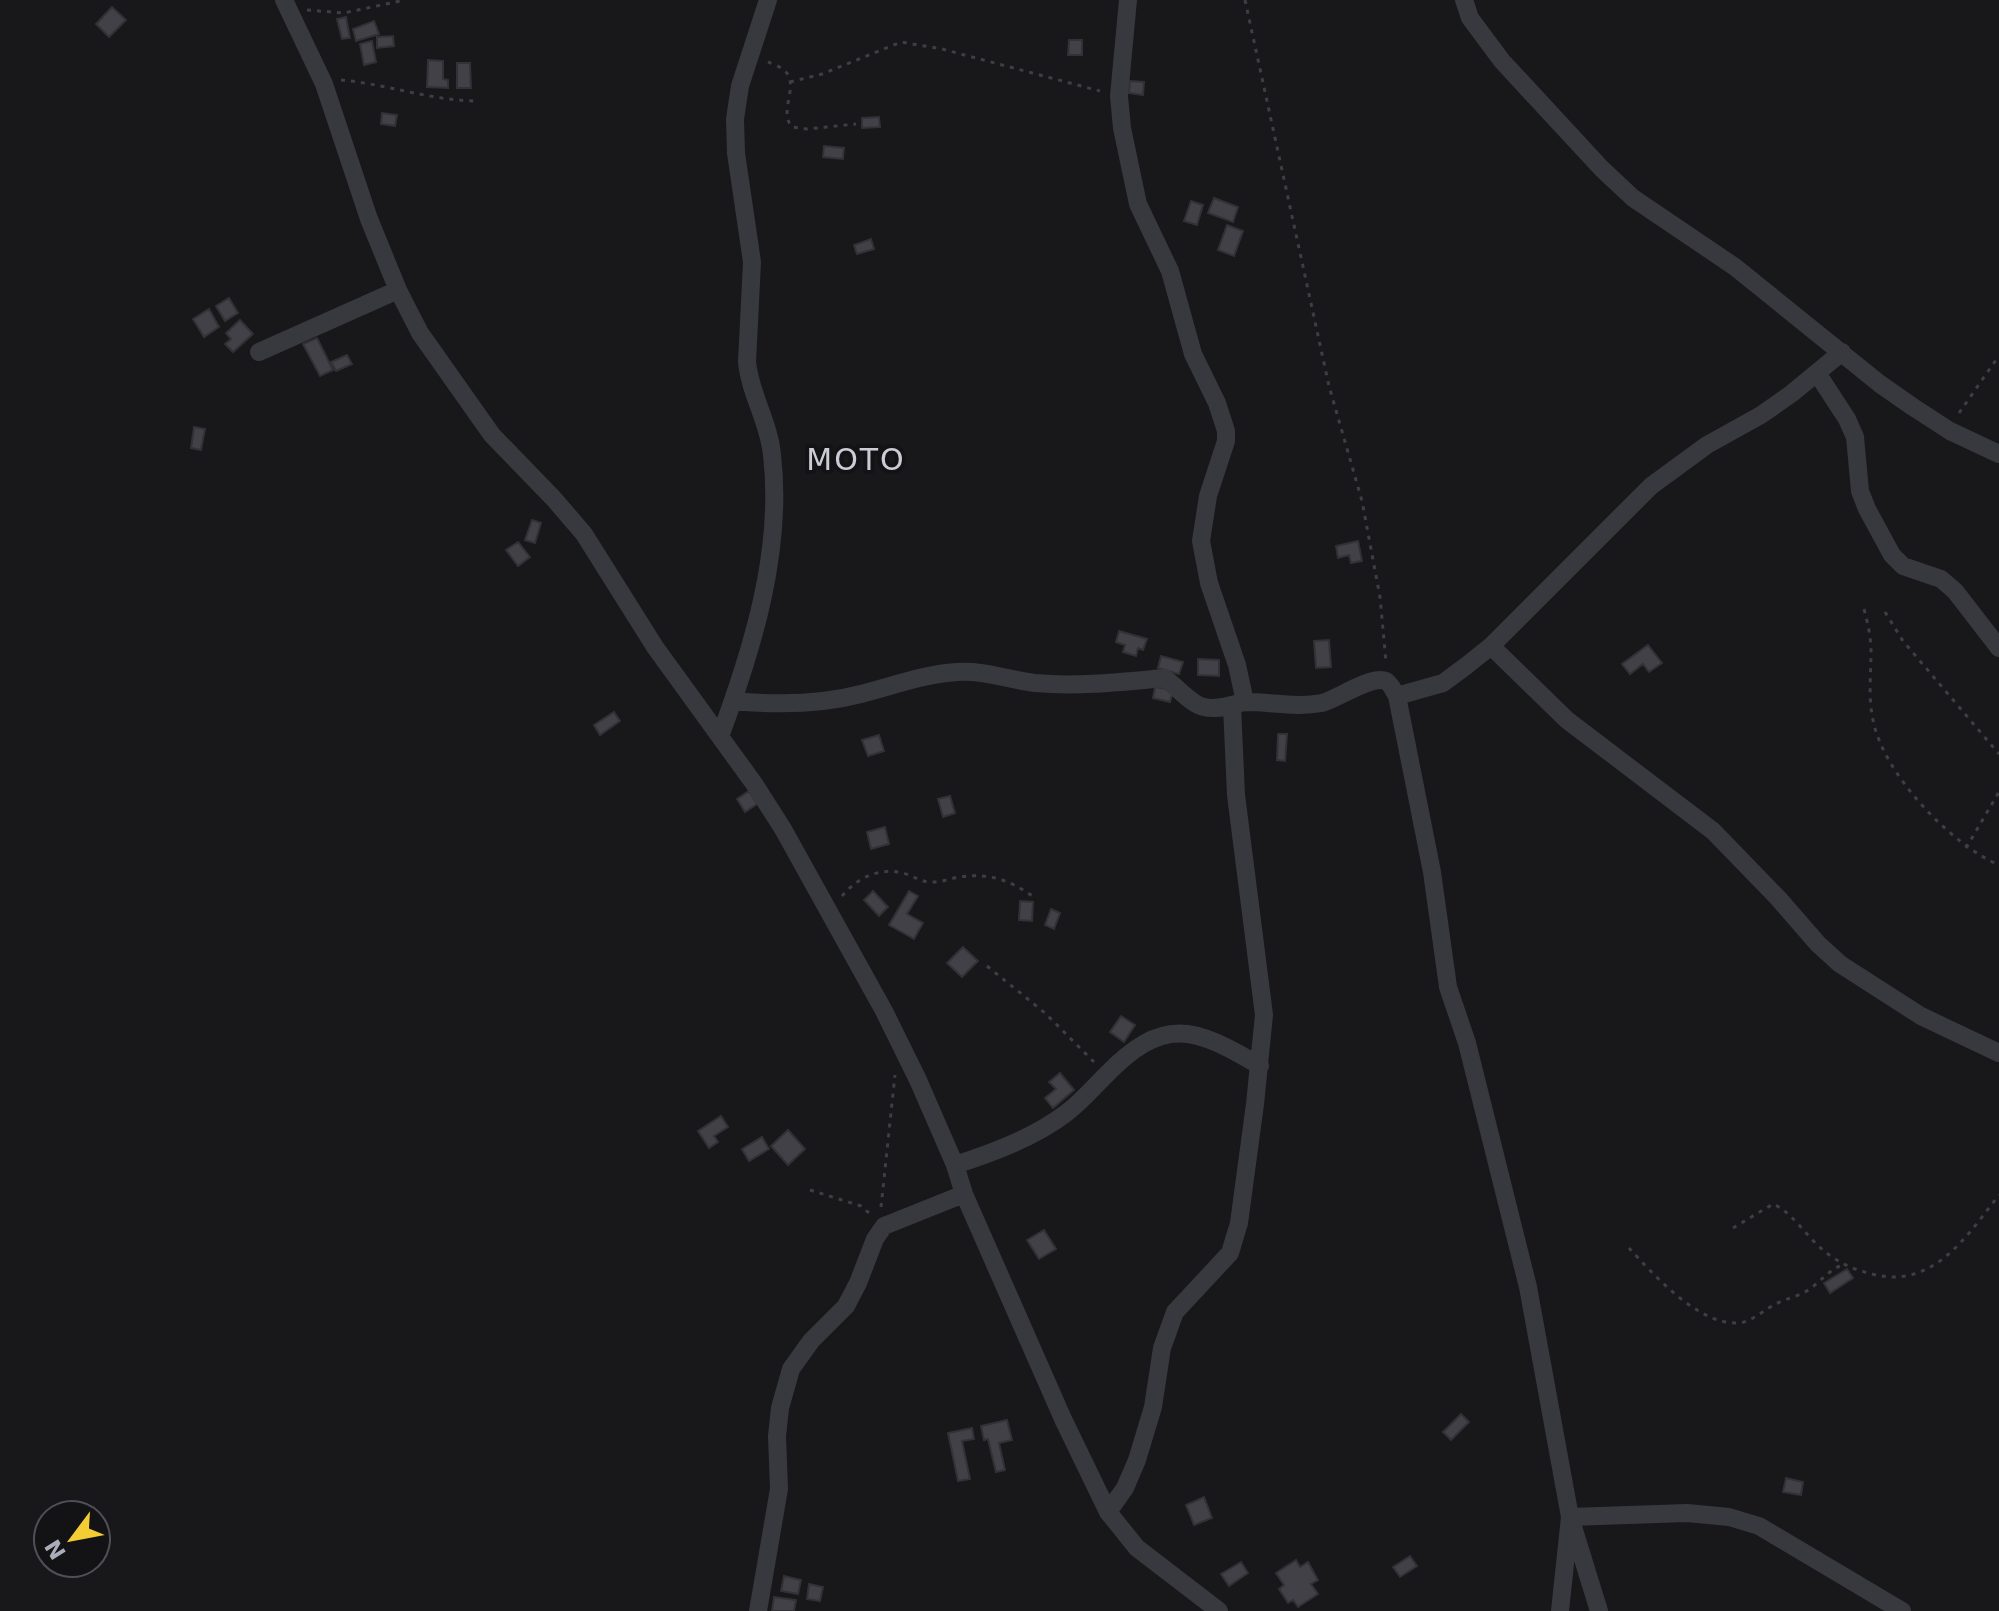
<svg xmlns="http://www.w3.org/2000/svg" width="1999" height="1611" font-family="'DejaVu Sans',sans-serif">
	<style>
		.building { fill: #424147; stroke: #323136; stroke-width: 2 }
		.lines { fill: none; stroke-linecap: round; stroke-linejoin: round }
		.path { stroke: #3e3f46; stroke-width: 3; stroke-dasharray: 4 6; stroke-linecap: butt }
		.minor { stroke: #38393f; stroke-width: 18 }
		.labels { text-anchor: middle; stroke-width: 8; stroke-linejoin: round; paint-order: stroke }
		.quarter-label { font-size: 30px; letter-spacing: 2px; fill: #cbccd5; stroke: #131215 }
	</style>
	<rect width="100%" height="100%" fill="#18171a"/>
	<!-- building -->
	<path class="building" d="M112 7 126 20 109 37 96 24Z
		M346 17 350 38 342 39 337 19Z
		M374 21 379 34 356 41 353 29Z
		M393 36 394 46 377 48V37Z
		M1069 40H1082V55H1068Z
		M372 41 376 62 364 65 360 44Z
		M428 60 443 61V79L448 80V88L427 87Z
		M457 63H470L471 88H457Z
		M1130 81 1144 82 1143 95 1129 93Z
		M382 113 397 115 395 126 381 124Z
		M879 117 880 127 862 128V118Z
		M824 146 844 148 843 159 823 157Z
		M1214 198 1238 207 1233 222 1208 213Z
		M1191 201 1203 205 1197 225 1184 221Z
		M1227 225 1243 231 1234 256 1218 250Z
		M871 239 874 249 857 254 854 245Z
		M229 298 238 313 225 321 216 306Z
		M209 309 219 327 204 337 193 319Z
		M240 320 253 334 233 352 225 344 231 339 226 333Z
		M317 338 333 370 320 376 303 344Z
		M347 355 352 364 336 371 331 362Z
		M194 427 205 429 201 450 191 448Z
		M532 520 541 523 535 543 525 540Z
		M1358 541 1362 561 1351 563 1349 555 1338 558 1336 546Z
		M518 542 530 557 518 566 506 550Z
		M1119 631 1147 639 1143 650 1138 648 1136 656 1123 652 1125 645 1116 642Z
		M1329 640 1331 667 1316 668 1314 641Z
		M1648 645 1662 663 1649 672 1643 664 1630 674 1622 664Z
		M1161 656 1183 662 1179 674 1158 668Z
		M1198 659 1219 660V676L1198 675Z
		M1155 687 1173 690 1170 702 1153 698Z
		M614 712 620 721 600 735 594 725Z
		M1278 734H1287L1285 761 1277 760Z
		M879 735 884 751 868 756 862 740Z
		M749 791 757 804 745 812 737 799Z
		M950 796 955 813 943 817 938 799Z
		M885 827 889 844 871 849 867 832Z
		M873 891 888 907 879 916 864 900Z
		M909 891 918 896 907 914 923 923 914 939 889 925Z
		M1020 901 1033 902 1032 921 1019 920Z
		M1051 909 1060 913 1054 929 1045 925Z
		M963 947 978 961 962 977 947 963Z
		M1121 1016 1135 1025 1124 1042 1110 1032Z
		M1060 1073 1074 1090 1053 1108 1045 1098 1056 1089 1049 1082Z
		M721 1116 728 1127 714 1136 718 1142 709 1148 698 1131Z
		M788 1130 805 1149 788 1165 771 1146Z
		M762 1137 769 1149 749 1161 742 1149Z
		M1044 1230 1056 1249 1039 1259 1027 1240Z
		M1847 1269 1853 1278 1830 1293 1824 1283Z
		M1461 1414 1469 1422 1451 1440 1443 1432Z
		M1007 1420 1012 1440 999 1443 1005 1470 996 1472 988 1439 984 1440 981 1426Z
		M972 1428 974 1439 962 1441 970 1479 958 1481 948 1433Z
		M1786 1478 1803 1482 1801 1495 1783 1492Z
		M1204 1497 1212 1518 1194 1525 1186 1505Z
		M1410 1556 1417 1566 1400 1577 1393 1567Z
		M1296 1560 1300 1567 1308 1562 1318 1580 1311 1584 1318 1594 1298 1607 1293 1600 1288 1603 1279 1589 1284 1585 1276 1573Z
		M1241 1562 1248 1573 1229 1586 1221 1574Z
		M784 1576 801 1580 798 1594 781 1591Z
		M809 1584 823 1587 820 1601 807 1599Z
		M774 1597 796 1600 794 1611H772Z"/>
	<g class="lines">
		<!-- path -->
		<path class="path" d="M1245 0 1329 386 1362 501 1380 597 1386 662
			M307 10 344 13 405 0
			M768 62C773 64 781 67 785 71 800 85 778 111 792 127L807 129 856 124
			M341 80C386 84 429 100 475 101
			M790 82 822 74 901 42 942 49 1100 91
			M1959 413 1996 360
			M1864 609C1868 624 1871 637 1871 652 1871 674 1868 698 1873 720 1883 773 1950 844 1999 865
			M1885 612 1903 641 1999 754
			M1966 848 1999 792
			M842 896C857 878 879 867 903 873 914 876 922 883 933 882 941 882 950 879 958 877 991 873 1007 879 1034 897
			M987 966 1045 1013 1095 1063
			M810 1190 861 1206 869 1213
			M881 1207 895 1075
			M1733 1228 1773 1204C1792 1212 1806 1236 1823 1250 1837 1262 1854 1270 1872 1274 1933 1290 1966 1237 1999 1195
			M1629 1248C1653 1274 1703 1331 1744 1322 1755 1319 1765 1309 1776 1304 1787 1298 1800 1296 1810 1289 1822 1280 1829 1270 1844 1264"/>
		<!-- minor -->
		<path class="minor" d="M284 0 324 84 369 219 398 290 420 333 492 435 554 499 584 534 655 647 755 785 783 829 884 1011 918 1080 955 1165 964 1194 1063 1419 1108 1512 1137 1548 1219 1611
			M1128 0 1119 96 1122 128 1138 204 1170 271 1193 354 1217 403 1226 431V441L1208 496 1201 541 1209 583 1237 665 1245 702
			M1464 0 1470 18 1502 61 1602 169 1633 198 1735 267 1880 384 1913 407 1950 431 1999 454
			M259 352 398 290
			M1817 373 1847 419 1855 437 1860 491 1867 509 1892 555 1903 566 1941 579 1955 591 1999 648
			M1491 646 1567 720 1713 831 1778 898 1818 944 1840 964 1921 1016 1999 1053
			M1397 696 1432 872 1448 987 1467 1043 1528 1287 1570 1517 1560 1611
			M733 701C776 705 819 705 861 694 893 686 924 674 957 672 984 670 1009 680 1035 683 1078 687 1121 682 1164 678 1177 686 1190 704 1204 707 1219 711 1233 703 1247 702 1272 702 1297 708 1322 703 1337 699 1372 675 1386 681 1390 683 1394 691 1397 696L1443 683 1466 666 1491 646 1651 486 1707 445 1761 415 1791 394 1842 352
			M721 734C753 647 783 550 772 455 769 422 750 394 747 362L752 262 736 153 735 119 740 86 768 0
			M955 1165C992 1153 1033 1138 1065 1114 1080 1103 1092 1089 1105 1076 1163 1016 1193 1026 1260 1066
			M1108 1512 1125 1488 1137 1460 1153 1407 1162 1348 1175 1312 1230 1253 1239 1223 1255 1104 1264 1015 1236 795 1232 706
			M758 1611 779 1489 777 1436 780 1408 791 1369 811 1341 846 1306 858 1283 875 1239 884 1226 964 1194
			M1599 1611 1570 1517 1687 1513 1729 1517 1759 1526 1902 1611"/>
	</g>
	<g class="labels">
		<!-- quarter labels -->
		<g class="quarter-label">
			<text x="856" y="470">MOTO</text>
		</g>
	</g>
	<!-- north arrow -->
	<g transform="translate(72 1539) rotate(238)"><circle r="38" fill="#131215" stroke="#4f5057" stroke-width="2"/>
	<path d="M0-6L14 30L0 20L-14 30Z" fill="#f4cd35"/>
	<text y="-12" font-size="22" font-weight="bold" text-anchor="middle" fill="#aaacb9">N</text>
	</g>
</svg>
